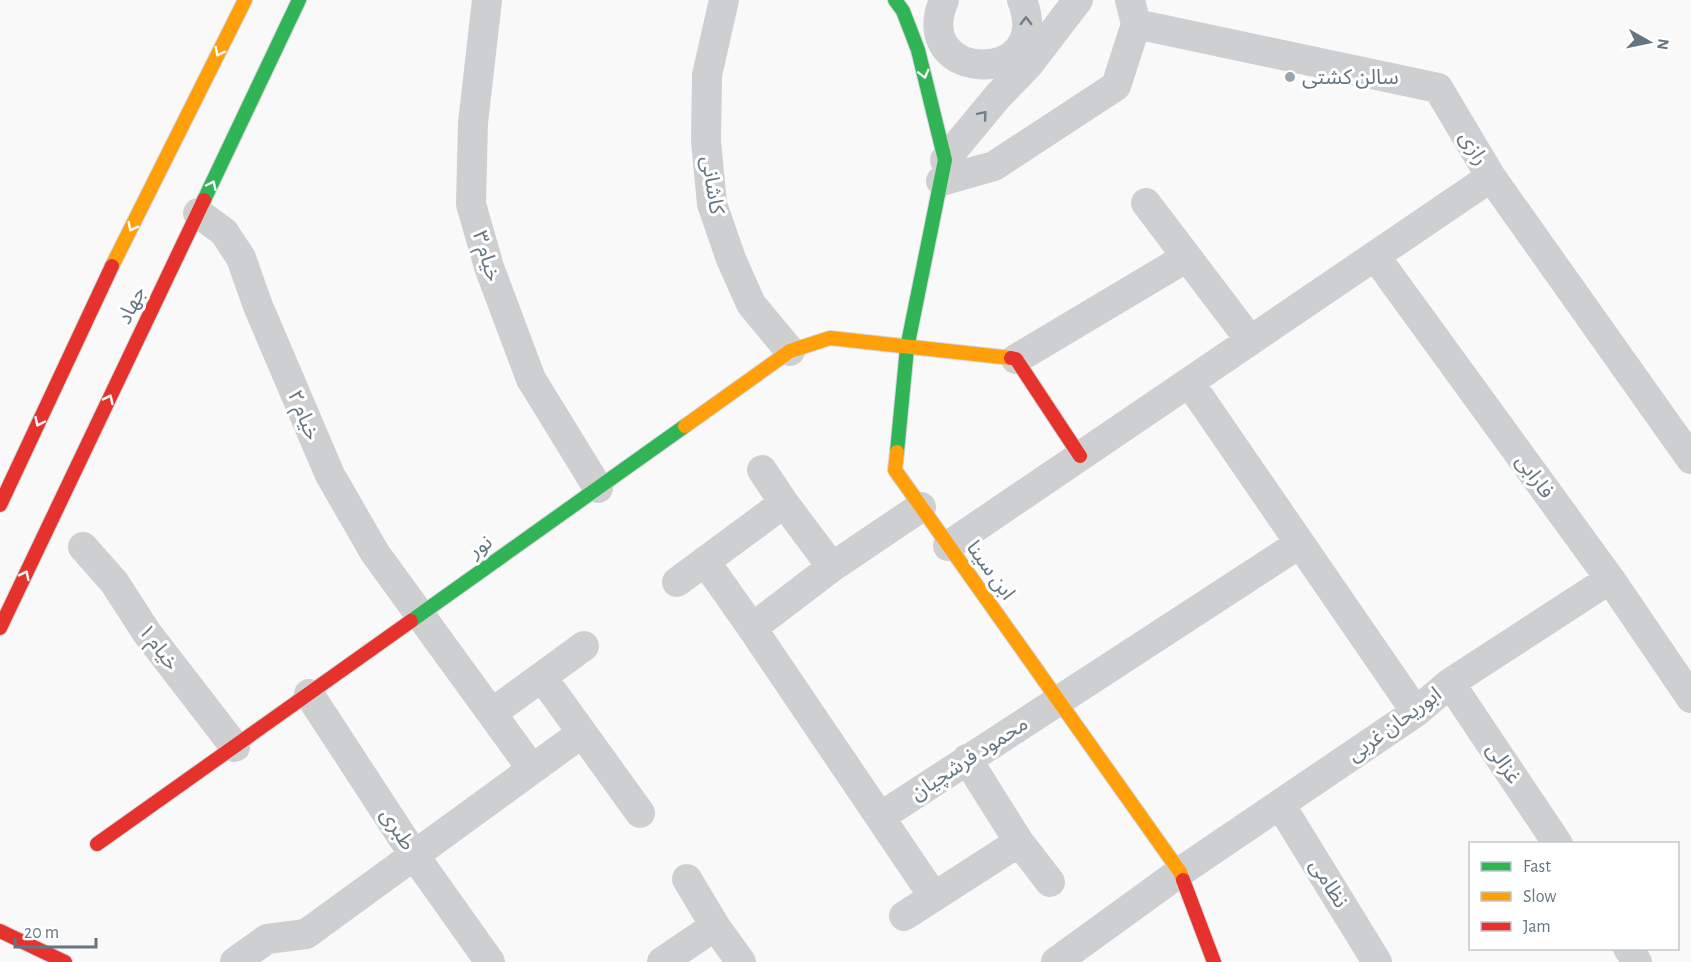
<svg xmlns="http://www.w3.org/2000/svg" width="1691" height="962" font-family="'Alegreya Sans','Noto Sans Arabic',sans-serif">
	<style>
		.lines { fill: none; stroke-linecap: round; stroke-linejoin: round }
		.fast-casing { stroke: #d5d6d7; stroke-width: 16 }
		.slow-casing { stroke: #d5d6d7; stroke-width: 16 }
		.jam-casing { stroke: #d5d6d7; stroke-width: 16 }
		.street { stroke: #cecfd0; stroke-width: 30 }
		.fast { stroke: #30b455; stroke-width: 14 }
		.slow { stroke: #ff9f0a; stroke-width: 14 }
		.jam { stroke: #e5322d; stroke-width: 14 }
		.oneway { stroke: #707f8b }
		.oneway2 { stroke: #fff }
		.poi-dot { fill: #99a4ac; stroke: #fff; stroke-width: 2 }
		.labels { text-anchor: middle; stroke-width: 6; stroke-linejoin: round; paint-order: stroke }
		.poi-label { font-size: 21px; fill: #657683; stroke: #fff; text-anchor: start }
		.street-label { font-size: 21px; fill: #657683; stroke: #fff }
	</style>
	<rect width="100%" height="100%" fill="#f9f9f9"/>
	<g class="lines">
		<!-- fast casing -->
		<g class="fast-casing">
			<path id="fast" d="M895 0 903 11 918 50 945 160 907 348 897 452
				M204 200 299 0
				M411 621 685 426"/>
		</g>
		<!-- slow casing -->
		<g class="slow-casing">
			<path id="slow" d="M112 266 245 0
				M685 426 790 351 830 338 1011 358
				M897 452 895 470 1180 872 1183 880"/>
		</g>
		<!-- jam casing -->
		<g class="jam-casing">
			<path id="jam" d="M1011 358 1016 359 1080 456
				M0 505 112 266
				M0 628 204 200
				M97 844 411 621
				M1183 880 1214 962
				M0 931 65 962"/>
		</g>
		<!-- street -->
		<path class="street" d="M487 0 473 123 471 204 489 267 531 379 598 488
			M724 0 707 75 706 141 712 204 731 259 751 304 790 351
			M944 0C908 84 1056 88 1022 0
			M1136 24 1438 88 1491 177 1691 459
			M945 160 998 96 1029 64 1078 0
			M941 181 994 166 1116 86 1136 24 1130 0
			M1146 203 1250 340
			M198 213 224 232 241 258 258 306 330 475 375 553 532 769
			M1375 256 1610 579 1691 698
			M1016 359 1187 257
			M1189 382 1416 712
			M762 470 784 503 832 567
			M948 546 1491 177
			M83 547 114 582 147 633 235 747
			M705 561 752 628 934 897
			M677 582 784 503
			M752 628 832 567 921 507
			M542 677 640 813
			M1450 683 1558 844
			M309 694 414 855 490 962
			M492 713 584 646
			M967 759 1019 842 1050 882
			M1280 804 1377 962
			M880 817 1299 544
			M687 879 715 926 741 962
			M904 916 1019 842
			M1628 948 1637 962
			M235 962 267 939 306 934 582 733
			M662 962 715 926
			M1056 962 1180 872 1416 712 1450 683 1610 579"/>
		<!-- fast -->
		<use href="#fast" class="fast"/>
		<!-- slow -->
		<use href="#slow" class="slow"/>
		<!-- jam -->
		<use href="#jam" class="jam"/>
	</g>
	<!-- one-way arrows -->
	<defs><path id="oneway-chevron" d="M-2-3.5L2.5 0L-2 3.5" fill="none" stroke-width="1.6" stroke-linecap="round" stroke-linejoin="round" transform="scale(1.5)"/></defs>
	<g class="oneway">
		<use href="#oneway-chevron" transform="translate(1026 21) rotate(-90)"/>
		<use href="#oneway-chevron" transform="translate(983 115) rotate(-50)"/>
	</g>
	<g class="oneway2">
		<use href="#oneway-chevron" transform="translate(219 52) rotate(117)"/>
		<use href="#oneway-chevron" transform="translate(924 74) rotate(76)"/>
		<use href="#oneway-chevron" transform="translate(212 185) rotate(-65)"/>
		<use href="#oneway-chevron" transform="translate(132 227) rotate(117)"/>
		<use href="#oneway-chevron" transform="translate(109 399) rotate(-64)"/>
		<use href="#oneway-chevron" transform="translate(39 422) rotate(115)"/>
		<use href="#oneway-chevron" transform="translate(25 575) rotate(-64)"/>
	</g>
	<!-- markers -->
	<circle class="poi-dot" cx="1290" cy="77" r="6"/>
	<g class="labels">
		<!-- poi labels -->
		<g class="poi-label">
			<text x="1302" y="84">سالن کشتی</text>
		</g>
		<!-- street labels -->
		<g class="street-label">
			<text transform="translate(1474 148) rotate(59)" y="7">رازی</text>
			<text transform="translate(713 185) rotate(81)" y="7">کاشانی</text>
			<text transform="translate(487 256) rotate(73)" y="7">خیام ۳</text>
			<text transform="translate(131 305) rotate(-64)" y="7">جهاد</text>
			<text transform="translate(304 415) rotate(67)" y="7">خیام ۲</text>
			<text transform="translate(1535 476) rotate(54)" y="7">فارابی</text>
			<text transform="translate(480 546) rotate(-35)" y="7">نور</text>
			<text transform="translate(991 570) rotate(54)" y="7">ابن سینا</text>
			<text transform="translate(159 647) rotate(53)" y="7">خیام ۱</text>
			<text transform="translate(1394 724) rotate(-36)" y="7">ابوریحان غربی</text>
			<text transform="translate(969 758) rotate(-33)" y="7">محمود فرشچیان</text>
			<text transform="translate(1504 763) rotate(56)" y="7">غزالی</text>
			<text transform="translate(398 829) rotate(57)" y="7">طبری</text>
			<text transform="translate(1329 883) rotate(58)" y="7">نظامی</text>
		</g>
	</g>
	<!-- legend -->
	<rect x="1469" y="842" width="210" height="108" fill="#ffffff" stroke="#c1c8cd" stroke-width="1.5"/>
	<rect x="1481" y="862" width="30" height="9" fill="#30b455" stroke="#c1c8cd" stroke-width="1.5"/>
	<text x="1523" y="872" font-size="18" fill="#657683">Fast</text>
	<rect x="1481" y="892" width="30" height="9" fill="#ff9f0a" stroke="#c1c8cd" stroke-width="1.5"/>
	<text x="1523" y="902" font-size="18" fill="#657683">Slow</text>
	<rect x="1481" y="922" width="30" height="9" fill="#e5322d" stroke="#c1c8cd" stroke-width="1.5"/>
	<text x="1523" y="932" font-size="18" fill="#657683">Jam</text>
	<!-- north arrow -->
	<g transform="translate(1649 42) rotate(99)" stroke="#ffffff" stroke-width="4.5" paint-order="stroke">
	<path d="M0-4.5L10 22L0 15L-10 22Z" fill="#657683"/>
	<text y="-9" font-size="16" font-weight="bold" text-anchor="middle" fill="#657683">N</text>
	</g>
	<!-- scale -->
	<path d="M15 938v9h81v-9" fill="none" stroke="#657683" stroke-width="3"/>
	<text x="24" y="938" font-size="18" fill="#657683" stroke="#ffffff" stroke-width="4.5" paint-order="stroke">20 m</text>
</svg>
